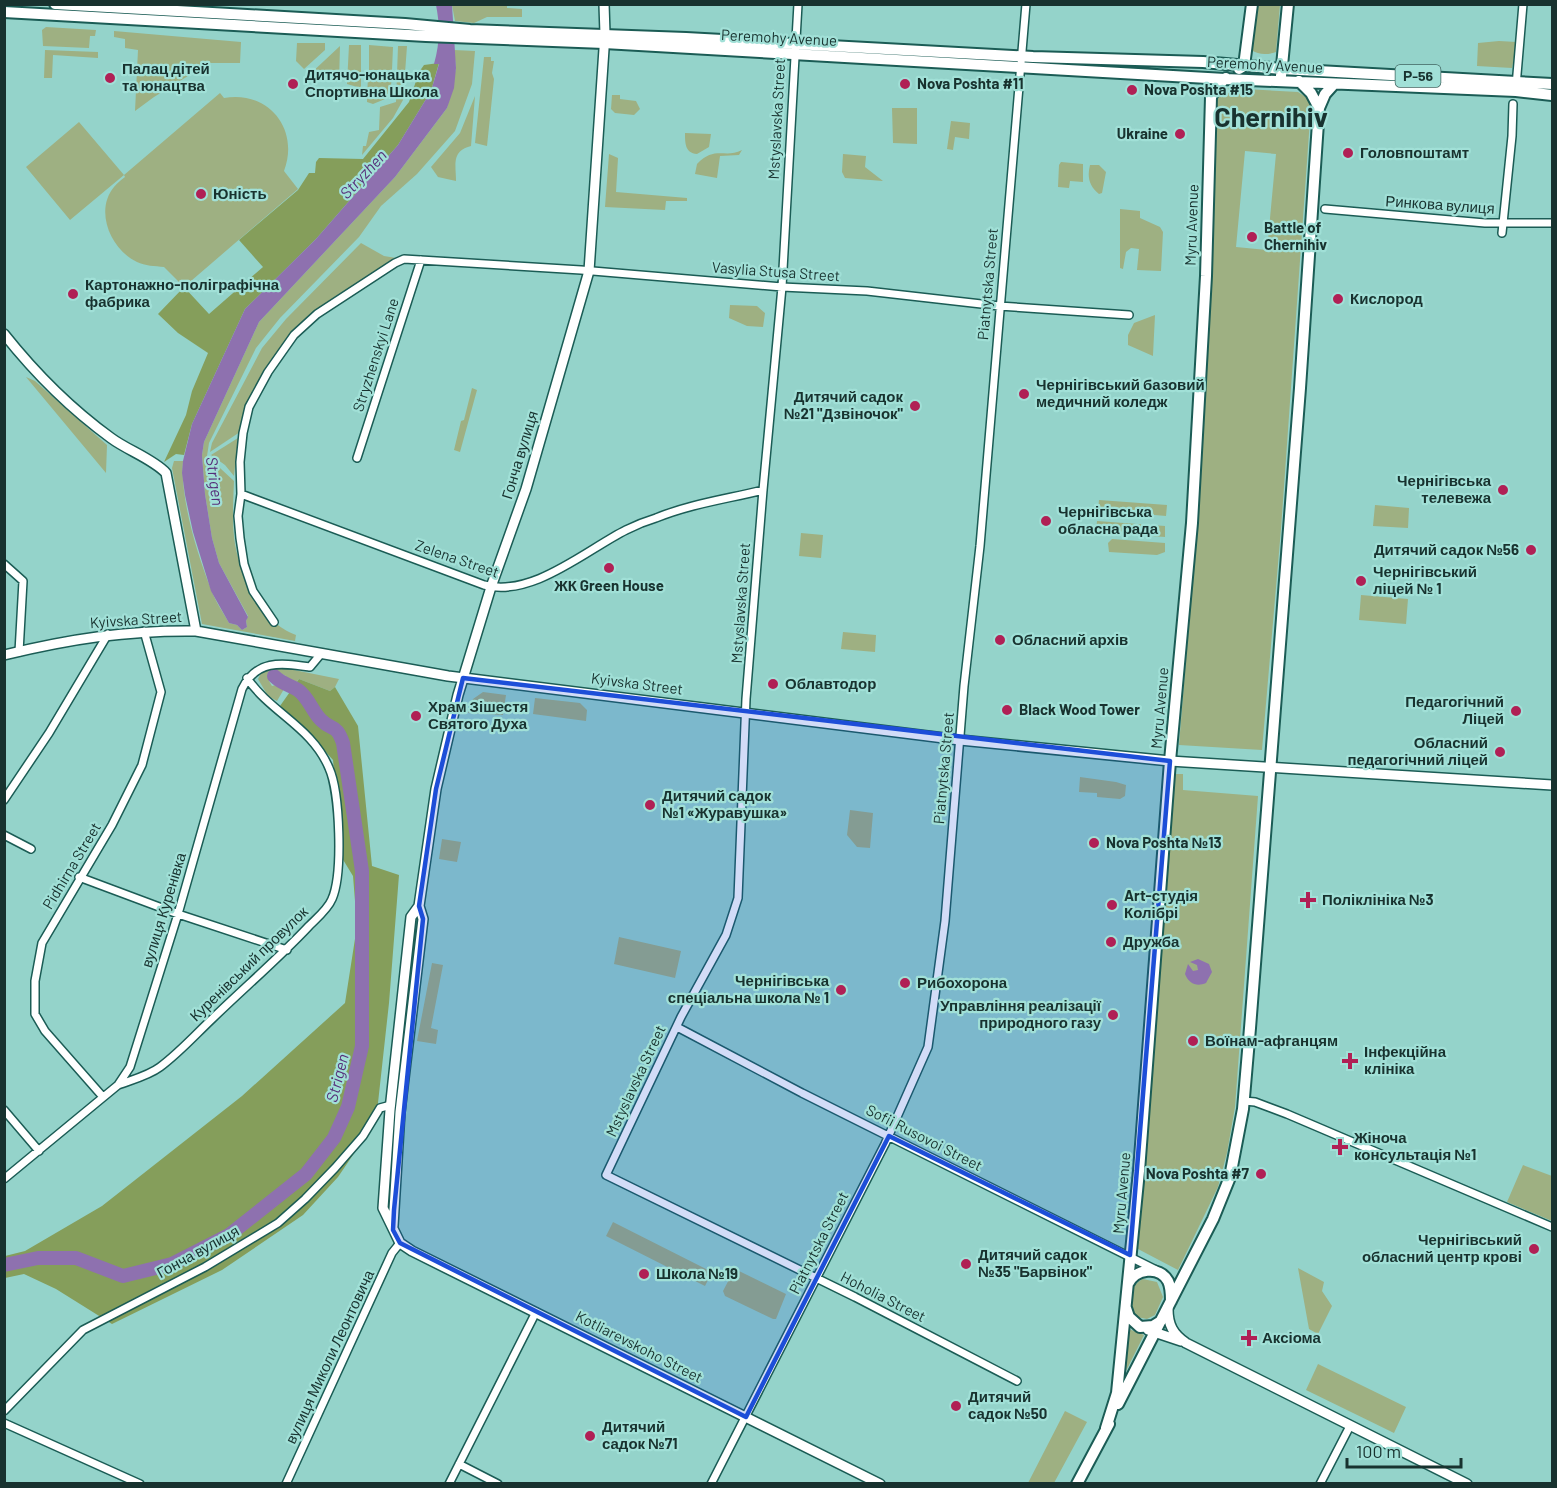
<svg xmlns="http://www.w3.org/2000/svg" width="1557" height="1488" font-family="Barlow,sans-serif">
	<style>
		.green { fill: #9eb082; fill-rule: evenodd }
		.forest { fill: #859e5b }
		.water { fill: #8e71af }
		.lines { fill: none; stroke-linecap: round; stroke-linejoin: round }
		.river { stroke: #8e71af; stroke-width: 14 }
		.street-casing { stroke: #1b5c55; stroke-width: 10 }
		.secondary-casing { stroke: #1b5c55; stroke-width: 12 }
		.primary-casing { stroke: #1b5c55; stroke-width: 14 }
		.street { stroke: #fff; stroke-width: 7 }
		.secondary { stroke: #fff; stroke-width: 9 }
		.primary { stroke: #fff; stroke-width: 10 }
		.marked { fill: #1d4ed8; fill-opacity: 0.2; stroke: #1d4ed8; stroke-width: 4.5; stroke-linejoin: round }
		.poi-dot { fill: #b02055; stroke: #a1e0d7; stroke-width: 2 }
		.labels { text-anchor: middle; stroke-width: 4.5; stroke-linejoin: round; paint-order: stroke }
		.shield { fill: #a1e0d7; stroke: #416661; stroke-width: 1.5 }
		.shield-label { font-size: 14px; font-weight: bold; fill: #18322f }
		.street-label { font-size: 15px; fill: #18322f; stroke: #a1e0d7 }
		.poi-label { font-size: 15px; font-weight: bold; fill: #18322f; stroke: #a1e0d7; text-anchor: start }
		.water-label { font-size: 16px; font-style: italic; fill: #562e7a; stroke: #a1e0d7 }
		.town-label { font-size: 27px; font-weight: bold; fill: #18322f; stroke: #a1e0d7 }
	</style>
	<rect width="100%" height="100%" fill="#94d3ca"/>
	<!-- green -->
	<path class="green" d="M452 5H507V8L522 9V17H487L474 23 455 21Z
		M1256 5H1280L1276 52C1267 55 1259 55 1251 50Z
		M46 27 96 30 95 36H90L89 48 43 46 42 30Z
		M114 31 241 42 240 63H209L154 97 135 111 138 50 125 48V39L114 37Z
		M1499 41 1517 42 1512 68 1477 66 1478 43Z
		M297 43H325V50L304 69 296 61Z
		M349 45H361V88L347 84Z
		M369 45 393 47 392 70H369Z
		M340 46 339 82 313 79 309 75Z
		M398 46H407L403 100 393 118 362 155 363 146H366L369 132 379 130 380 107 396 102Z
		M45 50 98 52V58L53 55 52 78H44Z
		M454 50 475 51 472 84 455 131 417 174 381 206 359 237 280 318 256 348 209 443 207 456 234 481C232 531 230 558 260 601 271 619 276 627 296 635L295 641 202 624 172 468 174 461H183C180 498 197 554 211 589 215 601 223 612 229 623L237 625 242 630 247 627 246 621 248 616 219 563 212 538 205 494 202 455 204 442 259 322 395 177 447 108 456 68Z
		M484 57H491V61H494L492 73 494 79 487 146 475 143Z
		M368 74H392L390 97 373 104 367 102Z
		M1227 88 1298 92 1309 99 1311 105 1281 529 1262 750 1179 745 1197 523 1209 322 1216 100 1221 91ZM1245 151 1276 154 1267 250 1236 247Z
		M220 93 224 98C268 90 300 129 284 171L298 189 184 287 164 267C155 266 145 266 137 262 111 250 94 211 114 187 117 183 121 180 125 177L124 175 70 220 26 167 79 122 124 175Z
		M612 95H620V99L636 101 640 109 634 115 615 113 611 109Z
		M475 96 471 146C451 151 456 165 456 181L438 177 431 167 460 133Z
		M892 108H917V144L893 143Z
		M951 121 970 123 969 139 955 137 953 150 947 149Z
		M685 133 711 134 709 147 697 154C685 153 685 143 685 133Z
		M742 150 739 155 720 156 717 178 695 174 697 164C715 145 725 159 742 150Z
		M609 154 618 158 616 192 687 198V201H666L665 210 605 207Z
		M843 154 866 156 865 167 883 181 845 178 842 172Z
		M1061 162 1083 164V182L1070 181 1069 188 1058 187 1059 165Z
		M1090 165H1099L1106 172 1102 193 1099 194C1089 186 1087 177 1090 165Z
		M1120 209 1140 211V218L1160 227 1163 232 1161 271 1137 270 1139 249 1131 248 1126 252 1123 269 1120 268Z
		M361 243 384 256 396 258 333 298 315 311 292 332 246 409 240 432 210 452 212 443 262 348 286 319Z
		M730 305 757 306 765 313 763 327 747 326 729 318Z
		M1155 315 1153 355V356L1128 345V335L1134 323Z
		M26 377 35 381 107 445 106 473Z
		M472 388 477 390 460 452 454 450 461 421 464 420Z
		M238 438 234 476 225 465 211 455Z
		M1099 500 1167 505 1166 516 1098 510Z
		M1375 505 1409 508 1408 528 1373 526Z
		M1097 521 1165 526V537L1096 532Z
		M801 533 823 535 821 558 799 556Z
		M1112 539 1165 543V552L1157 555 1109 552 1108 543Z
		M1361 595 1408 599 1406 624 1359 620Z
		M843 632 876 635 875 652 841 649Z
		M274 666 339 679 335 687 330 691 299 679 292 687 284 682 286 676 280 673 269 681 272 686 279 684 284 689 277 701 268 696 258 679 263 669Z
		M483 692 506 695 503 715 468 713 473 699Z
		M535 698 580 703 587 710 586 721 533 714Z
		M1175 774H1183V790L1258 796 1235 1107 1227 1153 1218 1187 1178 1270 1138 1249Z
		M1080 777 1116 782 1126 785 1125 796 1120 799 1097 797V793L1079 792Z
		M850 810 873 813 870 848 857 847 847 835Z
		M442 839 461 842 457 862 439 859Z
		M619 937 681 951 675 978 614 964Z
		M432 963 443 965 431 1028 438 1030 436 1044 417 1041Z
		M1523 1165 1552 1176V1221L1507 1202Z
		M613 1222 712 1272 705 1286 606 1236Z
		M1298 1268 1324 1282 1322 1291 1332 1306 1318 1334 1309 1329Z
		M734 1270H737L786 1294 776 1319H773L725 1296 723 1291Z
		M1143 1279 1157 1282 1163 1297 1155 1315 1147 1319 1137 1317C1127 1306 1129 1285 1143 1279Z
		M1129 1329 1144 1335 1123 1377Z
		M1318 1364 1406 1407 1394 1433 1306 1390Z
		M1065 1411 1087 1422 1054 1483H1028Z"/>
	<!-- forest -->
	<path class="forest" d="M439 63 431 91 398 145 316 239 245 309 192 424 184 455 176 454 164 462 186 415 192 391 208 353 178 333 158 314 184 287 209 314 263 267 239 240 298 190 309 173H315L316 162 319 158 363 159 409 102 419 72 424 65Z
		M299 679 330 691 335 687 358 726 372 866 399 875 389 1003 376 1121 338 1177 303 1215 222 1270 112 1324 56 1289 24 1274 5 1278V1256L25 1251 102 1206 242 1096 345 1003 357 926 353 876 342 858 333 760 303 727 280 706Z"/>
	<!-- water -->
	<path class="water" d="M436 5H452L456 68 454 88 447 108 395 177 259 322 204 442 202 455 205 494 212 538 219 563 248 617 246 621 247 627 242 630 237 625 229 623 211 591 193 532 185 495 182 473 183 461 192 424 245 309 316 239 398 145 431 91 439 64H434C440 43 440 25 436 5Z
		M1198 959 1209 964 1212 972 1206 983C1197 987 1189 984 1185 974L1188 964 1193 971 1198 970 1197 965 1190 962Z"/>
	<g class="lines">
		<!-- river -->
		<path class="river" d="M4 1265 38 1258H76L123 1276 172 1264 229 1235 306 1174 334 1138 348 1107 362 1046V871L343 743C336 723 332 731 321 720 312 711 309 698 298 690 290 685 282 684 274 676"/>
		<!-- street casing -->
		<g class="street-casing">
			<path id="street" d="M798 4 782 287 763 490 746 699 738 898 726 935 681 1017 606 1175 855 1297 1017 1381
				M1516 86 1523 4
				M1325 209 1485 223H1552
				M1502 233 1512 136 1513 104
				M357 458 421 260
				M241 494 484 585C532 598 586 550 626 530 636 525 646 521 656 518 690 504 727 499 763 490
				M4 564 23 581 19 652
				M274 622 253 591 244 564 240 538 238 516 241 494 240 462 243 433 249 407 268 372 294 335 317 314 395 263 404 259 581 270 782 287 867 291 999 306 1129 315
				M4 800 49 733 108 634
				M4 835 31 849
				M79 877 178 914 287 950
				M677 1027 802 1093 1156 1270
				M118 1085C131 1080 148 1076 160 1067 179 1053 196 1034 213 1018 245 987 279 958 309 926 317 918 328 909 332 899 343 874 340 792 329 768 312 727 271 713 247 678
				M103 1097 45 1031 35 1014V981L42 943 112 825 142 765 161 692 144 631
				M1244 1101 1255 1102 1287 1114 1552 1227
				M4 1110 39 1151
				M4 1179 118 1085 130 1067 178 914 242 689C257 659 281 663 310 667L320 655
				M4 1411 83 1330 205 1267 278 1223 305 1199 335 1168 363 1136 380 1108 391 1105
				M4 1423 140 1484
				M459 1464 498 1484
				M286 1484 392 1253 400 1243
				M449 1484 536 1312
				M711 1484 885 1144 928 1047 945 921 964 686 980 546 1026 4
				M1320 1484 1350 1426"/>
		</g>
		<!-- secondary casing -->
		<g class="secondary-casing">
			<path id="secondary" d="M604 4 605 34 589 271 526 489 491 587 458 695 436 789 419 906 411 917 390 1110 383 1208 400 1243 412 1251 880 1484
				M4 334C35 373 71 409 111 438 127 450 153 459 166 473L196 631
				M4 655C70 639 128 630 196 631L448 676 960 740 1170 761 1552 785
				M393 1226 400 1112 423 919 419 906
				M1168 1309C1168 1325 1173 1334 1186 1343L1467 1484
				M1148 1330 1181 1341"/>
		</g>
		<!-- primary casing -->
		<g class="primary-casing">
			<path id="primary" d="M55 4 405 24 470 30 686 38 1033 57 1203 62 1282 69 1552 84
				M4 12 426 36 604 43 1225 79 1516 91 1552 95
				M1239 69 1244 66 1252 4
				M1281 76 1288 4
				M1299 81 1311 93 1319 108
				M1128 1284C1135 1269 1159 1265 1168 1281 1171 1287 1171 1294 1171 1301
				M1126 1308 1129 1317 1140 1327 1153 1326 1161 1321
				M1118 1404 1213 1219 1230 1177 1243 1109 1250 1028 1300 388 1319 108 1325 94 1334 84
				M1106 1428 1117 1393 1139 1171 1170 761 1192 523 1206 276 1211 97 1217 86 1226 78
				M1077 1484 1109 1424"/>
		</g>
		<!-- street -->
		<use href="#street" class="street"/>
		<!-- secondary -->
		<use href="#secondary" class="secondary"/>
		<!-- primary -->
		<use href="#primary" class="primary"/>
	</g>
	<!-- marked area -->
	<path class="marked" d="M463 678 1170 761 1130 1255 889 1136 746 1417 400 1243 393 1230 394 1210 423 919 419 906 436 789Z"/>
	<!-- markers -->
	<g class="poi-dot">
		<circle cx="110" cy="78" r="6"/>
		<circle cx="293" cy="84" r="6"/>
		<circle cx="905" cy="84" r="6"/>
		<circle cx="1132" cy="90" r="6"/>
		<circle cx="1180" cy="134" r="6"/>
		<circle cx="1348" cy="153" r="6"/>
		<circle cx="201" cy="194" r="6"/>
		<circle cx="1252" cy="237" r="6"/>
		<circle cx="73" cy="294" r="6"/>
		<circle cx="1338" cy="299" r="6"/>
		<circle cx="1024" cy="394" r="6"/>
		<circle cx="915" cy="406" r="6"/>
		<circle cx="1503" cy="490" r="6"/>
		<circle cx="1046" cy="521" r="6"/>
		<circle cx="1531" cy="550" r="6"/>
		<circle cx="609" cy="568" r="6"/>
		<circle cx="1361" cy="581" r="6"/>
		<circle cx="1000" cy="640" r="6"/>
		<circle cx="773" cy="684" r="6"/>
		<circle cx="1007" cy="710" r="6"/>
		<circle cx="1516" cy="711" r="6"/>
		<circle cx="416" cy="716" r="6"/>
		<circle cx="1500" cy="752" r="6"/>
		<circle cx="650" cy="805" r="6"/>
		<circle cx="1094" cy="843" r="6"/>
		<path d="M1305 891h6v6h6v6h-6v6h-6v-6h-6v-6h6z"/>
		<circle cx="1112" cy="905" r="6"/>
		<circle cx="1111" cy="942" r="6"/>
		<circle cx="905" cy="983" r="6"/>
		<circle cx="841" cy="990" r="6"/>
		<circle cx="1113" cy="1015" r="6"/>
		<circle cx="1193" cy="1041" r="6"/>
		<path d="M1347 1052h6v6h6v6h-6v6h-6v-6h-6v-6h6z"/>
		<path d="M1337 1138h6v6h6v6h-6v6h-6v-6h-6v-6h6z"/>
		<circle cx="1261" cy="1174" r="6"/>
		<circle cx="1534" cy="1249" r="6"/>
		<circle cx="966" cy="1264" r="6"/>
		<circle cx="644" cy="1274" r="6"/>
		<path d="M1246 1329h6v6h6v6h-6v6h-6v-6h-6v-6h6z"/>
		<circle cx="956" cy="1406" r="6"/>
		<circle cx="590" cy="1436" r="6"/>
	</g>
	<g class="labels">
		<!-- shield labels -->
		<rect class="shield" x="1395.5" y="65" width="45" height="22" rx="4.5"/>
		<g class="shield-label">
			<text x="1418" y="81">Р-56</text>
		</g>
		<!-- street labels -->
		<g class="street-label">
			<text transform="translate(779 38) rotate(3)" y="5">Peremohy Avenue</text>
			<text transform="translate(1265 65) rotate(3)" y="5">Peremohy Avenue</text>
			<text transform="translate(777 119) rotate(-87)" y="5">Mstyslavska Street</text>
			<text transform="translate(1440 205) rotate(4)" y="5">Ринкова вулиця</text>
			<text transform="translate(1192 225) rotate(-88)" y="5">Myru Avenue</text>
			<text transform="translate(776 272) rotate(4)" y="5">Vasylia Stusa Street</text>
			<text transform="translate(988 284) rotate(-85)" y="5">Piatnytska Street</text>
			<text transform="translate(376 355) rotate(-72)" y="5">Stryzhenskyi Lane</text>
			<text transform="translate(520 455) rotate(-73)" y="5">Гонча вулиця</text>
			<text transform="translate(457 559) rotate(19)" y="5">Zelena Street</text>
			<text transform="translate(741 603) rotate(-86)" y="5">Mstyslavska Street</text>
			<text transform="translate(136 620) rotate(-4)" y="5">Kyivska Street</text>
			<text transform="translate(637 684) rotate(7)" y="5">Kyivska Street</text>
			<text transform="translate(1160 708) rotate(-85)" y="5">Myru Avenue</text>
			<text transform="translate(944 768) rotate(-85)" y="5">Piatnytska Street</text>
			<text transform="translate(72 866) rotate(-59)" y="5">Pidhirna Street</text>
			<text transform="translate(164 910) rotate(-73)" y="5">вулиця Куренівка</text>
			<text transform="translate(249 964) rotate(-44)" y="5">Куренівський провулок</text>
			<text transform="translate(636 1081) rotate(-65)" y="5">Mstyslavska Street</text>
			<text transform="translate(924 1138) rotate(27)" y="5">Sofii Rusovoi Street</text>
			<text transform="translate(1122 1193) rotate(-85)" y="5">Myru Avenue</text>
			<text transform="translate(819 1243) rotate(-63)" y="5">Piatnytska Street</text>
			<text transform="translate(198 1252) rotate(-29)" y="5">Гонча вулиця</text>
			<text transform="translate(883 1297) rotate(27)" y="5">Hoholia Street</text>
			<text transform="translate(639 1347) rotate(27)" y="5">Kotliarevskoho Street</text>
			<text transform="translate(330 1357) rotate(-65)" y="5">вулиця Миколи Леонтовича</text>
		</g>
		<!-- poi labels -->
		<g class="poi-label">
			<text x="122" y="74">Палац дітей<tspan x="122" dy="17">та юнацтва</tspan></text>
			<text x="305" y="80">Дитячо-юнацька<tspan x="305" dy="17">Спортивна Школа</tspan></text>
			<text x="917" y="89">Nova Poshta #11</text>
			<text x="1144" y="95">Nova Poshta #15</text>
			<text x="1168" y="139" text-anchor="end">Ukraine</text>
			<text x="1360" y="158">Головпоштамт</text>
			<text x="213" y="199">Юність</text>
			<text x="1264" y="233">Battle of<tspan x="1264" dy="17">Chernihiv</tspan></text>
			<text x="85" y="290">Картонажно-поліграфічна<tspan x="85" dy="17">фабрика</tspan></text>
			<text x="1350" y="304">Кислород</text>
			<text x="1036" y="390">Чернігівський базовий<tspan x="1036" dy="17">медичний коледж</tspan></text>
			<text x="903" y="402" text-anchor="end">Дитячий садок<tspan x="903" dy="17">№21 "Дзвіночок"</tspan></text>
			<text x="1491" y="486" text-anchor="end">Чернігівська<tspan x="1491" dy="17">телевежа</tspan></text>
			<text x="1058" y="517">Чернігівська<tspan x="1058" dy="17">обласна рада</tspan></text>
			<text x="1519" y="555" text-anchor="end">Дитячий садок №56</text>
			<text x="1373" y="577">Чернігівський<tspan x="1373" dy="17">ліцей № 1</tspan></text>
			<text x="609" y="591" text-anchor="middle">ЖК Green House</text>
			<text x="1012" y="645">Обласний архів</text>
			<text x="785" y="689">Облавтодор</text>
			<text x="1504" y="707" text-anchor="end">Педагогічний<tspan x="1504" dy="17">Ліцей</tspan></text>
			<text x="428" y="712">Храм Зішестя<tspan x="428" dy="17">Святого Духа</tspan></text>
			<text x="1019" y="715">Black Wood Tower</text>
			<text x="1488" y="748" text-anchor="end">Обласний<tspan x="1488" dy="17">педагогічний ліцей</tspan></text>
			<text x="662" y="801">Дитячий садок<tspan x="662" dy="17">№1 «Журавушка»</tspan></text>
			<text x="1106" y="848">Nova Poshta №13</text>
			<text x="1124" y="901">Art-студія<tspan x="1124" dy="17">Колібрі</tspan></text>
			<text x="1322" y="905">Поліклініка №3</text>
			<text x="1123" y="947">Дружба</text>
			<text x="829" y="986" text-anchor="end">Чернігівська<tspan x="829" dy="17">спеціальна школа № 1</tspan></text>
			<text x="917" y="988">Рибохорона</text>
			<text x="1101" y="1011" text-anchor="end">Управління реалізації<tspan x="1101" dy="17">природного газу</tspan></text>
			<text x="1205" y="1046">Воїнам-афганцям</text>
			<text x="1364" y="1057">Інфекційна<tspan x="1364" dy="17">клініка</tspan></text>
			<text x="1354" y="1143">Жіноча<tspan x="1354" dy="17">консультація №1</tspan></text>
			<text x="1249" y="1179" text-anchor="end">Nova Poshta #7</text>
			<text x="1522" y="1245" text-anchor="end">Чернігівський<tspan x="1522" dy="17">обласний центр крові</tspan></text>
			<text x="978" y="1260">Дитячий садок<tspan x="978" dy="17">№35 "Барвінок"</tspan></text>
			<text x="656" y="1279">Школа №19</text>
			<text x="1262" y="1343">Аксіома</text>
			<text x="968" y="1402">Дитячий<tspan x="968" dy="17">садок №50</tspan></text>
			<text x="602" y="1432">Дитячий<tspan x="602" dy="17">садок №71</tspan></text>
		</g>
		<!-- water labels -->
		<g class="water-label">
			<text transform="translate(363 174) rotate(-47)" y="6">Stryzhen</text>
			<text transform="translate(215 481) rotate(82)" y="6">Strigen</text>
			<text transform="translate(337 1078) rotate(-76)" y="6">Strigen</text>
		</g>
		<!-- town labels -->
		<g class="town-label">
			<text x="1271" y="127">Chernihiv</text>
		</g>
	</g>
	<!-- border -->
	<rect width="1557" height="1488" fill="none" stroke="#18322f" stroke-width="12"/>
	<!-- scale -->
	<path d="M1347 1458v9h114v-9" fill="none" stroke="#18322f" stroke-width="3"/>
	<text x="1356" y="1458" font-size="18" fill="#18322f" stroke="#a1e0d7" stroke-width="4.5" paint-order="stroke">100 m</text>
</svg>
